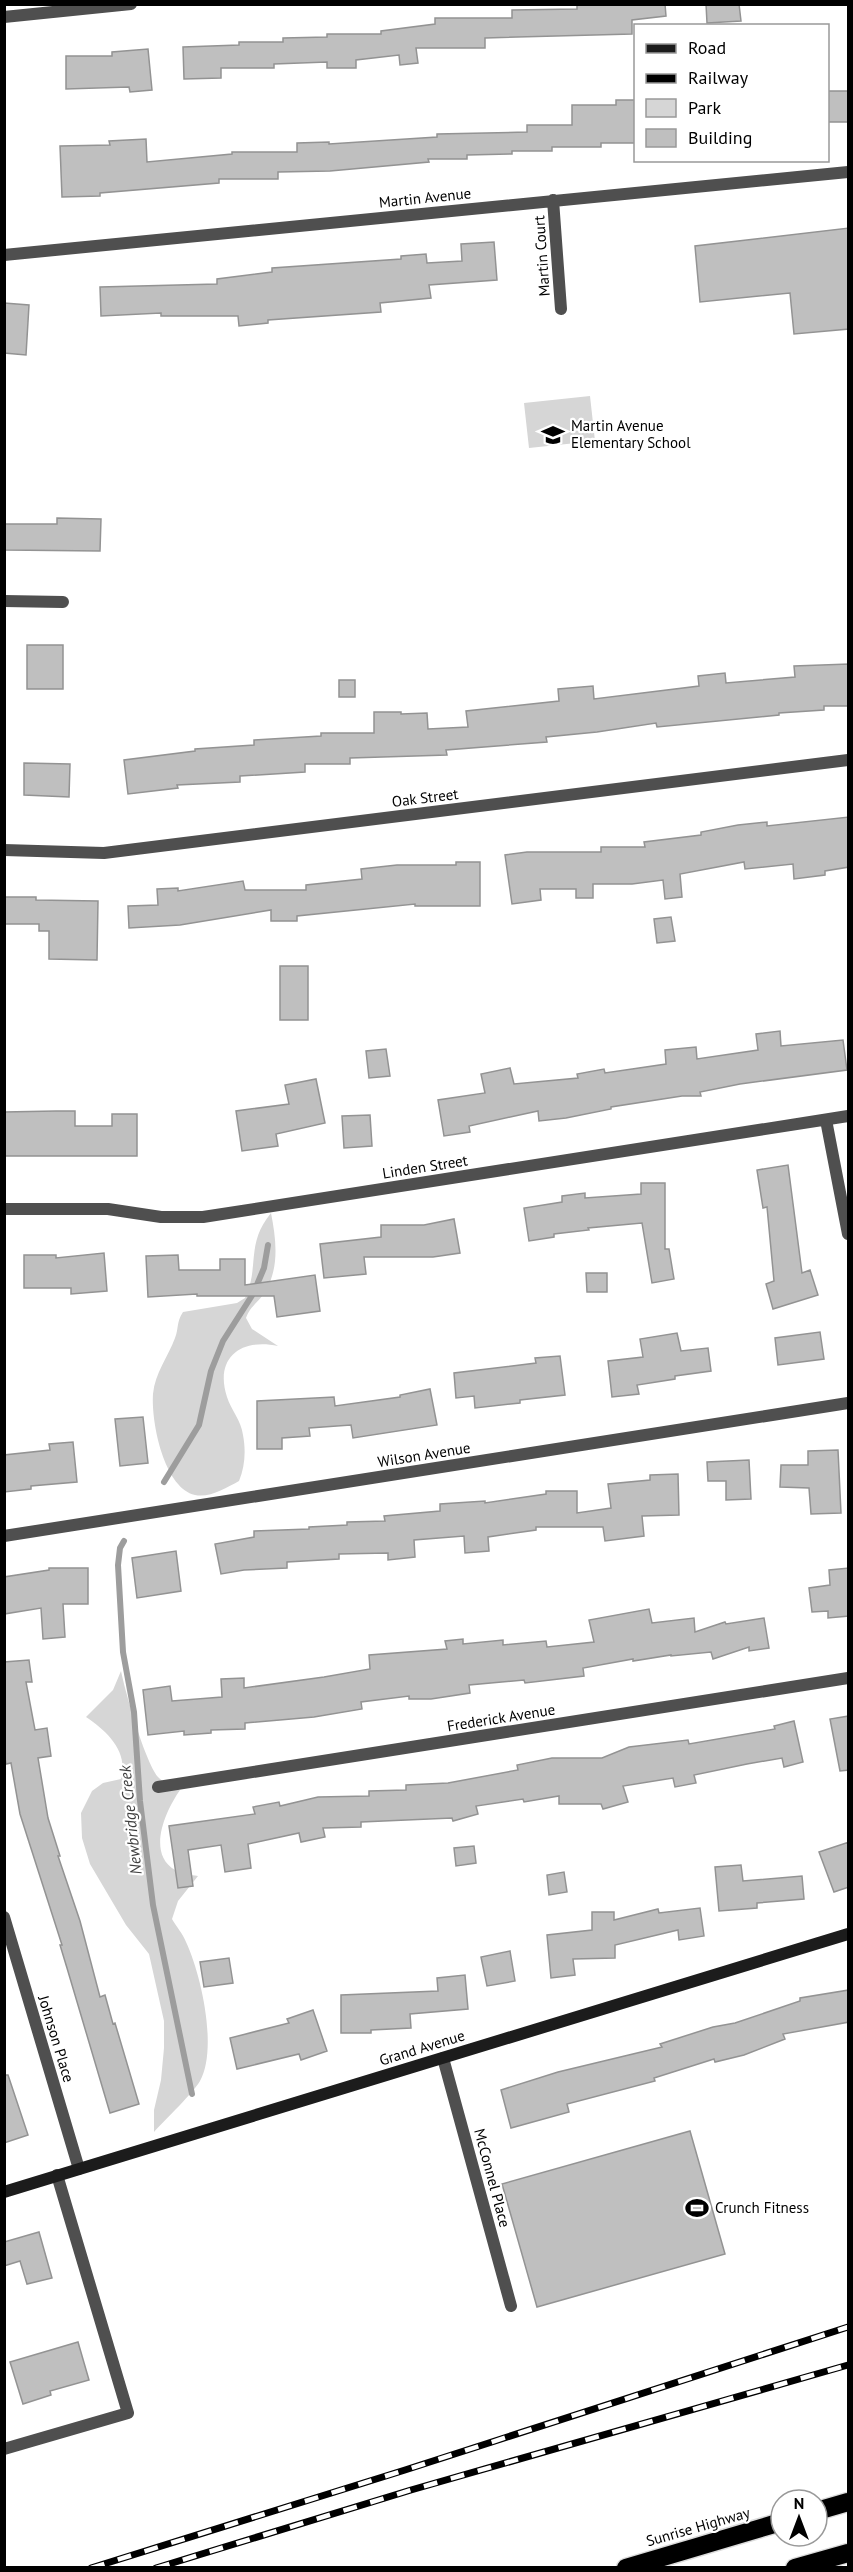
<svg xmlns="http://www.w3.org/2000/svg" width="853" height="2572" font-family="'PT Sans',sans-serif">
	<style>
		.green { fill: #d6d6d6 }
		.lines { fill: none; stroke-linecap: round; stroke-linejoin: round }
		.stream { stroke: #9d9d9d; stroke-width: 6 }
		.building { fill: #bfbfbf; stroke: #939393; stroke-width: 1.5 }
		.highway-casing { stroke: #dbdbdb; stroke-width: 21 }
		.street { stroke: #4f4f4f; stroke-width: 12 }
		.secondary { stroke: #1c1c1c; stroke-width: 12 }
		.highway { stroke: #000; stroke-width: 18 }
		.rail-casing { stroke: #000; stroke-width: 7 }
		.rail { stroke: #fff; stroke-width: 4.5; stroke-dasharray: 14; stroke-linecap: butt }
		.labels { text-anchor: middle; stroke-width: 4.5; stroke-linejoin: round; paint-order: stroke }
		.street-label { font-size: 15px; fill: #000; stroke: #fff }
		.poi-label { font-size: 15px; fill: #000; stroke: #fff; text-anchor: start }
		.water-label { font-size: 16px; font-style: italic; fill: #3e3e3e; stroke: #fff }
	</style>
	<rect width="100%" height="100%" fill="#fff"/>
	<!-- green -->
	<path class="green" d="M590 396 595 441 529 448 524 403Z
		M271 1213C276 1239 280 1267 265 1292 259 1302 250 1306 246 1318L252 1329 278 1346C242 1338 214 1357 227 1397 231 1410 241 1420 243 1435 246 1451 245 1466 239 1481 226 1488 210 1498 195 1495 164 1488 151 1422 153 1394 155 1373 168 1357 175 1338 179 1328 176 1323 183 1312L237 1303 245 1298C260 1267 245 1245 271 1213Z
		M121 1671C125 1691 146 1765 159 1778 164 1783 174 1786 180 1790 166 1810 146 1853 175 1870 181 1874 191 1875 198 1876L178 1901 172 1919C176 1926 183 1934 186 1942 201 1974 218 2048 200 2081 194 2092 165 2120 154 2132V2110L161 2080 164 2048V2021L149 1954 126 1925 90 1864 82 1838 81 1813 92 1791 103 1783 121 1779C129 1752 107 1731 86 1717L113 1690Z"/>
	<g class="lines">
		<!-- stream -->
		<path class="stream" d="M164 1482 199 1425 211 1371 223 1341 253 1294 264 1268 268 1245
			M124 1541 120 1548 118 1565 123 1652 134 1712 140 1801 153 1905 192 2094"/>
	</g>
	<!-- building -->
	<path class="building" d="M577 4H665L666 16 632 20V34L485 38V48H416L418 63 400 65 399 55 356 60V68H327V62L274 64V68H221V78L184 79 183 47 239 45V42H283V38L327 37V34H381V31L435 24V18H512V10L577 9Z
		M706 4H739L741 21 707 23Z
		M148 49 152 90 130 92 129 87 66 89V56H112V52Z
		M828 91H849V122H828Z
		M616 100H636V143H601V147H552V151H512V154L467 155V159H428L429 162 330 171 278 172V179H219V183L100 193V196L62 197 60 146 110 145 109 141 146 139 147 162 232 154V152H297V143L329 142V144L437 137V134L527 132V125H572V105H616Z
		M849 228V329L794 334 790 293 700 302 695 246Z
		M494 242 497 280 429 285 431 298 380 303 381 312 268 320V323L239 326 238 316H161V313L101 316 100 287 217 284V279L272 272V268L401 259V256L426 254 427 263 462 261 461 244Z
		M4 303 29 305 26 355 4 353Z
		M57 518 101 519 100 551 5 550V524H57Z
		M27 645H63V689H27Z
		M849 664V706H824V710L779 713V715L657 727 656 723 597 732 546 737 547 742 446 750 447 755 350 758V764H305V772L240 776V782L177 785 178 788 128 794 124 760 195 751V749L254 745V740L321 736V733H374V712H401V714L427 713 428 729 468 727 466 711 559 701 558 689 593 686 594 699 699 686 698 676 725 673 726 683 795 677 794 666Z
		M339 680H355V697H339Z
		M24 763 70 764 69 797 24 795Z
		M849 817V867L825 871V875L794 879 793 864 745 869 744 862 680 874 682 897 665 899 663 880 632 884H593V898H576V889H540L541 900 512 904 505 855 527 852H601V847H645L644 842 701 835V832L738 825 767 822V826Z
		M456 862H480V906H415V904L297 916V921H271V910L180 925 129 928 128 906 158 905 157 889 178 888V891L243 881 245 890H306V885L362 879 361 869 397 865H456Z
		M4 897H36V900L98 901 97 960 49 959V931H39V924H4Z
		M671 917 675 941 657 943 654 919Z
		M280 966H308V1020H280Z
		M780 1031 781 1046 843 1040 847 1070 740 1084 700 1092 701 1096H682L611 1107V1109L566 1118 539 1121 538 1111 469 1126 470 1132 444 1136 438 1100 485 1093 481 1074 510 1068 514 1084 578 1078 577 1074 604 1069 605 1073 666 1064 665 1050 696 1047 697 1059 758 1050 756 1034Z
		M386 1049 390 1076 369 1078 366 1051Z
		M316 1079 325 1123 276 1134 278 1146 242 1151 236 1111 289 1104 285 1085Z
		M56 1111H75V1126H112V1114H137V1156H4V1112Z
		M370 1115 372 1146 344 1148 342 1116Z
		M788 1165 802 1273 810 1270 818 1295 773 1309 766 1284 774 1281 767 1207 763 1208 757 1170Z
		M641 1183H665V1249H669L674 1279 652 1283 642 1223 588 1228 589 1230 554 1234V1237L529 1241 524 1208 562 1202V1196L585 1193V1198L641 1194Z
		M454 1219 460 1253 433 1257H364L366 1274 324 1278 320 1244 381 1237V1225H424Z
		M104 1253 107 1291 71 1294V1288H24V1255H56V1258Z
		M178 1255 179 1270H220V1259H245V1285L315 1275 320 1311 277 1317 274 1296H197V1294L148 1297 146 1256Z
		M586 1273H607V1292H587Z
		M820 1332 824 1359 778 1365 775 1338Z
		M677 1333 681 1351 708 1348 711 1371 675 1376V1379L637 1385 639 1394 612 1397 608 1361 643 1357 640 1339Z
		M560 1356 565 1395 520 1400V1403L475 1408 474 1396 456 1398 454 1373 536 1363 535 1358Z
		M430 1389 437 1425 353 1438 351 1425 309 1428 310 1436 282 1438V1449H257V1401L334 1397 335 1406 400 1397V1395Z
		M143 1417 148 1463 120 1466 115 1419Z
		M73 1442 77 1482 31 1486V1489L4 1492V1455L50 1450 49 1444Z
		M838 1450 841 1513 811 1514 809 1488 780 1487 781 1465H808V1451Z
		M749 1460 751 1499 726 1500V1481H708L707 1462Z
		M678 1474 679 1515 642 1516 644 1536 605 1541 603 1527H536V1530L488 1537 489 1551 465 1553 464 1536 414 1540 415 1557 388 1560V1553L339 1554V1559L287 1562V1568L244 1570 221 1574 215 1544 254 1537V1531L309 1529V1527L347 1525V1522L385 1521 384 1516 440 1511V1504L485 1501V1503L546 1494V1491H577V1513L611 1508 608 1484 650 1480V1475Z
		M176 1551 181 1591 137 1598 132 1558Z
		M49 1568H88V1604H63L65 1637 43 1639 41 1608 4 1614V1577L49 1570Z
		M849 1568V1616L828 1618V1611L812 1612 809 1588 830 1585 829 1570Z
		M649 1609 652 1623 694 1618 695 1632 725 1622 726 1624 764 1618 769 1648 749 1651V1647L713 1659 711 1652 671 1656V1655L633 1661V1659L583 1668 584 1676 525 1683 524 1680 469 1685 470 1693 431 1699H409V1696L361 1702 362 1709 314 1717 245 1723V1729L211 1730V1733L184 1735V1731L148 1735 143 1690 170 1686 172 1701 222 1697 221 1679 244 1678V1688L324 1677 370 1669 369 1655 447 1649 445 1641 463 1639V1644L503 1640V1645L546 1641 547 1647 594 1642 589 1620Z
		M29 1660 32 1682H26L35 1730 47 1728 51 1756 38 1758 48 1818 60 1856H58L80 1921 100 1997 105 1995 113 2024 115 2023 139 2104 110 2113 67 1968 60 1945H62L20 1814 11 1763 6 1764 4 1753V1662Z
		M849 1716V1770L840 1771 830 1719Z
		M794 1721 803 1762 784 1767 782 1758 747 1764 694 1775 696 1783 675 1787 673 1778 623 1786 628 1802 603 1809 601 1804H559V1796L524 1802 523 1799 476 1806 478 1814 453 1821 452 1818 361 1822V1827L323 1828 325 1837 301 1842 299 1833 248 1844 251 1868 225 1872 221 1845 188 1850 193 1886 178 1888 169 1826 255 1814 253 1807 279 1802 280 1806 318 1797 369 1796V1791L406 1790V1785L448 1783 518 1770 517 1765 552 1758H602L629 1747 688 1740 689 1744 775 1729 774 1726Z
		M849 1842V1887L834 1892 819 1852Z
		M474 1846 476 1863 456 1866 454 1848Z
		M741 1865 743 1881 802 1876 804 1899 757 1903V1908L719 1911 715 1867Z
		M564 1872 567 1892 549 1895 547 1875Z
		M700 1908 704 1936 679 1940 678 1930 615 1945V1958L573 1959 575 1975 551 1978 547 1935 592 1930V1912H614V1920L658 1909 659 1913Z
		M510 1951 515 1981 487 1986 481 1957Z
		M229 1958 233 1983 204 1987 200 1962Z
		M465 1975 468 2009 410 2014 411 2028 371 2030V2033H341V1995L438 1991 437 1978Z
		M849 1990V2022L783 2034 785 2039 744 2055 715 2062 714 2059 654 2078 655 2081 567 2104 569 2112 511 2128 501 2090 558 2072 662 2047 660 2044 713 2027 735 2023 800 2001V1998Z
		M313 2010 327 2051 301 2060 299 2054 237 2069 230 2038 289 2023 287 2019Z
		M4 2075H8L28 2135 4 2143Z
		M690 2131 725 2254 537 2307 502 2184Z
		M39 2232 52 2278 27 2284 20 2261 4 2266V2242Z
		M78 2342 89 2380 50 2391 51 2395 23 2404 10 2362Z"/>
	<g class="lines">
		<!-- highway casing -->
		<g class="highway-casing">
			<path id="highway" d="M817 2511 848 2502
				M626 2568 781 2522
				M795 2568 848 2553"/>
		</g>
		<!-- street -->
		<path class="street" d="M4 17 131 4
			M553 200 561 309
			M4 255 848 172
			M4 601 63 602
			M4 850 104 853 848 760
			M826 1120 848 1234
			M4 1209H108L161 1217H203L848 1116
			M4 1536 848 1403
			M158 1787 848 1678
			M4 1917 79 2169
			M443 2058 511 2306
			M4 2449 128 2413 57 2175"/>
		<!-- secondary -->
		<path class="secondary" d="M4 2192 848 1934"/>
		<!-- highway -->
		<use href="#highway" class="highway"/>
		<!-- rail casing -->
		<g class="rail-casing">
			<path id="rail" d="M91 2568 405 2470 848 2327
				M156 2568 411 2490 848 2365"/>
		</g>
		<!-- rail -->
		<use href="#rail" class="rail"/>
	</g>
	<!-- icons -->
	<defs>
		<g id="school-bare" transform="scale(1.8)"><path d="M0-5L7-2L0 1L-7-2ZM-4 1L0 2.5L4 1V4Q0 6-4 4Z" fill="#000" stroke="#fff" stroke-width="2.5" paint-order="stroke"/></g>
		<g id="stadium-bare" transform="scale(1.8)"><path d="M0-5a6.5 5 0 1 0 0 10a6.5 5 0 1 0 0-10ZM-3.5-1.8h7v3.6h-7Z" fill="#000" stroke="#fff" stroke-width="2.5" paint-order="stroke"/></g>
	</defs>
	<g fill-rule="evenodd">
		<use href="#school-bare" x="553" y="435"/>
		<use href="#stadium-bare" x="697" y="2208"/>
	</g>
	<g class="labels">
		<!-- street labels -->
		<g class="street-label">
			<text transform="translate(425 198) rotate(-6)" y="5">Martin Avenue</text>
			<text transform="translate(542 256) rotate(-94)" y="5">Martin Court</text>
			<text transform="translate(425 798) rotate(-7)" y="5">Oak Street</text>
			<text transform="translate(425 1167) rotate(-9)" y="5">Linden Street</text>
			<text transform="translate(424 1455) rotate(-9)" y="5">Wilson Avenue</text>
			<text transform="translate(501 1718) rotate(-9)" y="5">Frederick Avenue</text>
			<text transform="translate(56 2039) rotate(73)" y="5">Johnson Place</text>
			<text transform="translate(422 2048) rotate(-17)" y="5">Grand Avenue</text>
			<text transform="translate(492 2178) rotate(75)" y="5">McConnel Place</text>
			<text transform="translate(698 2527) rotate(-16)" y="5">Sunrise Highway</text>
		</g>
		<!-- poi labels -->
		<g class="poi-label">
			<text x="571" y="431">Martin Avenue<tspan x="571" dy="17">Elementary School</tspan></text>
			<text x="715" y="2213">Crunch Fitness</text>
		</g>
		<!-- water labels -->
		<g class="water-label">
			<text transform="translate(130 1820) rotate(-96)" y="6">Newbridge Creek</text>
		</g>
	</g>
	<!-- border -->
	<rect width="853" height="2572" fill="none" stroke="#000000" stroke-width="12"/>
	<!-- legend -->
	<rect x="634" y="24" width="195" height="138" fill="#ffffff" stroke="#999999" stroke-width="1.5"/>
	<rect x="646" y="44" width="30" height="9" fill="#1c1c1c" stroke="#999999" stroke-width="1.5"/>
	<text x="688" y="54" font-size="18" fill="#000000">Road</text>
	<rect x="646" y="74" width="30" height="9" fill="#000000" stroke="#999999" stroke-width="1.5"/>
	<text x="688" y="84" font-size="18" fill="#000000">Railway</text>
	<rect x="646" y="99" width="30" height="18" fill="#d6d6d6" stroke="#999999" stroke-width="1.5"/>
	<text x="688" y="114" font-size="18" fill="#000000">Park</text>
	<rect x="646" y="129" width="30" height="18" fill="#bfbfbf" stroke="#999999" stroke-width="1.5"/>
	<text x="688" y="144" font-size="18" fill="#000000">Building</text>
	<!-- north arrow -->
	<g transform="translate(799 2518)"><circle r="28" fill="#ffffff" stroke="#999999" stroke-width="1.5"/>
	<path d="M0-4.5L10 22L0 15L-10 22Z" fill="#000000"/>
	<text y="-9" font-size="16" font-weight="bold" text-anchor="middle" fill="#000000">N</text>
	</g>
</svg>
